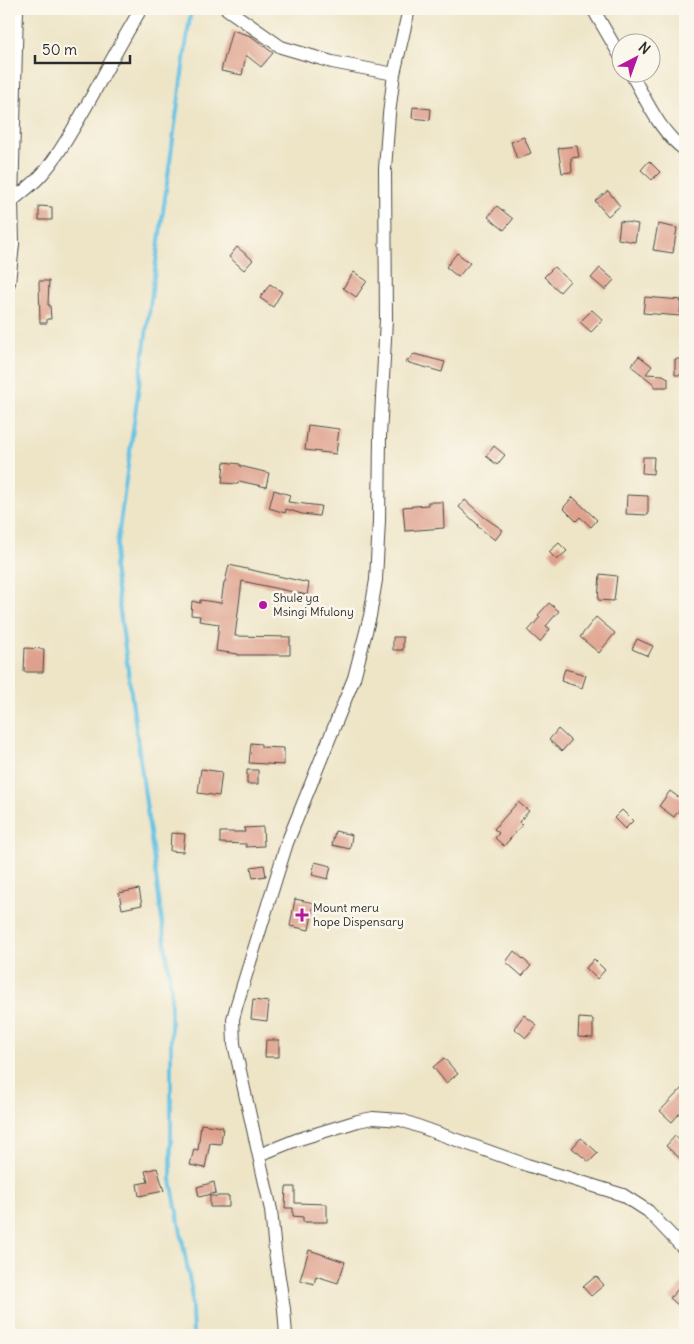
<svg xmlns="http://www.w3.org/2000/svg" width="694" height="1344" font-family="Delius,sans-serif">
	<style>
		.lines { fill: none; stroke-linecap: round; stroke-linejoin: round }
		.stream { stroke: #66c3e4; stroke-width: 4 }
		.building { fill: #dfa18d }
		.minor-casing { stroke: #484742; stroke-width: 14 }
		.minor { stroke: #fff; stroke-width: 12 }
		.poi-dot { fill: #b5179e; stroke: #fbf7ec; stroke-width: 2 }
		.labels { text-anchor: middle; stroke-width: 5; stroke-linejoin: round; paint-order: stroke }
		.poi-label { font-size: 12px; fill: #2b2b2b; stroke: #fbf7ec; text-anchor: start }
	</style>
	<rect width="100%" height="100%" fill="#fbf7ec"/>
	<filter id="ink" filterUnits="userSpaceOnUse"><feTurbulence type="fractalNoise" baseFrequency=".02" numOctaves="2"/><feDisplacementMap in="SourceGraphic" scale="10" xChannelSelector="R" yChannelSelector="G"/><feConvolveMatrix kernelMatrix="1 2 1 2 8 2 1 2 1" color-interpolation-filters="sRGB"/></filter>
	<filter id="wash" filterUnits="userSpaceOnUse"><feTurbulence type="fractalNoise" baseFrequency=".0096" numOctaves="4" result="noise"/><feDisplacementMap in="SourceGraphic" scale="20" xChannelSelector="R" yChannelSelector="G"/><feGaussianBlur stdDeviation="1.12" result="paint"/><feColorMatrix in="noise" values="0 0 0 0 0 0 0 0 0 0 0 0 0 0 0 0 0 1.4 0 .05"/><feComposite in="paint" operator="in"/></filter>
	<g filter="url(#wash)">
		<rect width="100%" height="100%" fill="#eee5c7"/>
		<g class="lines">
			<!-- stream -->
			<path class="stream" d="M191 9 114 567 171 987V1180L191 1287 193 1335"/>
		</g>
		<g id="blocks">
			<!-- building -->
			<path class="building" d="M232 30 251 36 273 53 261 67 246 55 242 75 221 71Z
				M413 107 431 109 430 120 412 118Z
				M524 137 531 153 517 159 511 142Z
				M577 146 579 157 571 158 572 172 562 173 558 148Z
				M649 161 660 172 652 180 641 170Z
				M608 191 620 206 608 216 595 201Z
				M39 206 52 207V220H39Z
				M497 206 513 219 504 230 488 217Z
				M620 221 638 224 635 242 618 239Z
				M658 224 677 228 673 253 653 250Z
				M237 247 253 260 244 270 229 257Z
				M457 253 470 263 458 277 446 267Z
				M554 267 570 281 560 292 544 277Z
				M600 268 614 280 605 290 591 278Z
				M354 272 367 281 356 297 343 288Z
				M39 281H49L48 305H50L51 319H47V323H40Z
				M270 284 282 292 273 307 260 298Z
				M645 297 681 300 680 316 643 313Z
				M592 310 603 320 591 332 580 322Z
				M414 354 445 362 442 372 406 362Z
				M639 356 652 366 646 374 663 375 668 378V387H654V384L631 366Z
				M675 359H685V375H675Z
				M308 425 339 429 336 454 305 450Z
				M494 446 505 455 497 465 486 456Z
				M643 457H654L653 474 642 473Z
				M224 462 240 464V466L269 473 266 487 239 481 238 484 222 483Z
				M274 490 290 495 288 502 321 506 319 516 302 514 286 509 285 513 269 508Z
				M627 495 648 496V515L626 514Z
				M573 497 597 520 591 527 580 517 576 521 563 508Z
				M465 500 484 517 503 530 495 540 477 526 478 525 459 507Z
				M428 502H443L444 528 405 531 403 507 428 505Z
				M559 543 567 551 557 560 549 552Z
				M229 565 309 583 307 595 242 581 235 636 290 637V655H238V654L216 651 219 624 199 621 200 616 191 615 192 601 200 603V600L221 603 224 582H225Z
				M600 574 617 576 614 601 598 600Z
				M549 603 559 611 546 626 550 629 540 642 528 631 540 617 538 615Z
				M596 617 615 633 599 653 580 637Z
				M393 637H403V650H393Z
				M637 639 653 646 648 656 632 649Z
				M25 648 44 649 43 672H24Z
				M565 669 586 675 582 688 561 681Z
				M558 729 571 741 562 751 549 740Z
				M251 743 261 744V747L284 748V765L249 763Z
				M201 769 222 772 219 796 198 793Z
				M247 770H258V784H247Z
				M670 791 685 802 674 817 659 806Z
				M518 802 529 811 519 822 522 825 504 846 495 838 499 833 494 829Z
				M622 810 633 821 625 829 614 818Z
				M263 827 264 846 246 847V844L220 843V832H245L244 828Z
				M335 831 352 835 350 849 332 845Z
				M171 833 185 834 183 852 170 851Z
				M315 862 331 866 328 879 312 875Z
				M264 865 266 876 253 878 251 867Z
				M139 889 142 905 122 909 119 893Z
				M295 899 314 903 309 930 290 926Z
				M514 951 531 966 522 976 506 962Z
				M594 959 605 970 597 979 586 968Z
				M253 1000 269 1002 267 1021 251 1019Z
				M524 1015 537 1025 526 1038 514 1028Z
				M579 1018 593 1019V1038L578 1037Z
				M266 1040H279V1057H265Z
				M444 1058 458 1074 446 1083 433 1067Z
				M685 1085V1107L672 1122 660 1111Z
				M201 1124 223 1127 221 1144 210 1143 205 1168 190 1165 194 1149 198 1150Z
				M675 1136 685 1145V1163L666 1146Z
				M581 1138 598 1153 589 1162 572 1148Z
				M157 1168 164 1191 139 1196 137 1184 148 1182 145 1171Z
				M214 1182 216 1193 199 1197 197 1187Z
				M286 1187H295V1203L327 1204V1222H303V1217L293 1216V1208H285Z
				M210 1196H229V1207H210Z
				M309 1250 345 1262 338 1283 316 1276 314 1284 300 1280Z
				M596 1276 604 1285 591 1296 583 1287Z
				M685 1281V1311L670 1298Z"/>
		</g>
	</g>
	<g filter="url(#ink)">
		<use href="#blocks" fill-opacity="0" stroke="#484742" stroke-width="1"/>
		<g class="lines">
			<!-- minor casing -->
			<g class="minor-casing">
				<path id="minor" d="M227 9 281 47 332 62 394 74
					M593 9 622 59
					M630 72C646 99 659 132 685 150
					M12 201C22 192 34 184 43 173 55 160 64 144 73 129 97 89 117 48 141 9
					M9 283 13 244 12 201 17 9
					M259 1155 296 1140 358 1121 373 1118 401 1120 527 1165 623 1195 648 1211 685 1250
					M286 1335 284 1309 275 1252 271 1210 234 1044 233 1019 237 1004 287 843 354 678 370 616 376 580 379 521 380 437 386 319 385 169 389 114 394 74 409 9"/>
			</g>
			<!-- minor -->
			<use href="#minor" class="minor"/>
		</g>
	</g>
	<!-- markers -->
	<g class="poi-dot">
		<circle cx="263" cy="605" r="5"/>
		<path d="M299.5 907.5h5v5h5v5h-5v5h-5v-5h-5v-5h5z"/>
	</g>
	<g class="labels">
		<!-- poi labels -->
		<g class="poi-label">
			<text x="273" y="602">Shule ya<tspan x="273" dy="14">Msingi Mfulony</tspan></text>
			<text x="313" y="912">Mount meru<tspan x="313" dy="14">hope Dispensary</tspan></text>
		</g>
	</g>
	<!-- margin -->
	<rect width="694" height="1344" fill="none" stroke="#fbf7ec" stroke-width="30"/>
	<!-- north arrow -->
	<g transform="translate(636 58) rotate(41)"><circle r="24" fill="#fbf7ec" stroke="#a8a59f"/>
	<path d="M0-4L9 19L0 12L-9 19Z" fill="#b5179e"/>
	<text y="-8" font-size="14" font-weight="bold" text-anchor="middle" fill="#2b2b2b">N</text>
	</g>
	<!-- scale -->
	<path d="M35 55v8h95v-8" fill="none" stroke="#2b2b2b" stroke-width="2.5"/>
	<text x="42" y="55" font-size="15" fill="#2b2b2b" stroke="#fbf7ec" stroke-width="4" paint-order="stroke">50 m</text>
</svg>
